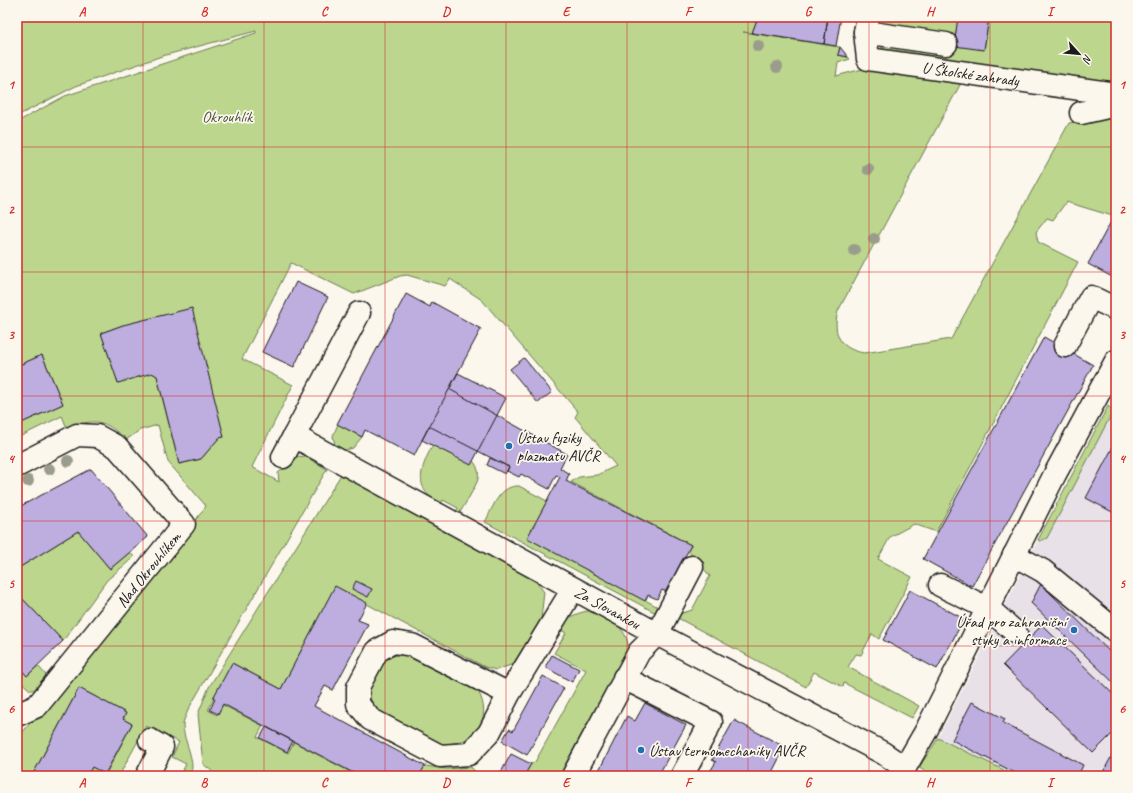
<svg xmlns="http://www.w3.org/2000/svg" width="1133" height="793" font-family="Caveat,sans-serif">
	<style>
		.built { fill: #e8e1e8 }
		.green { fill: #bcd68d; stroke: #6c7954; fill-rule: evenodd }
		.building { fill: #bdaedf; stroke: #1c1c1c }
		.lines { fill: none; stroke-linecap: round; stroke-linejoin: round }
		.minor-casing { stroke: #1c1c1c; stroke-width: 25 }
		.minor { stroke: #fbf7ec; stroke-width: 22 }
		.tree { fill: #9b9d8c }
		.grid { fill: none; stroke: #d62828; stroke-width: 1; stroke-opacity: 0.55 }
		.poi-dot { fill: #1f6fb2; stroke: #fbf7ec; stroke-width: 1.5 }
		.labels { text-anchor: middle; stroke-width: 3.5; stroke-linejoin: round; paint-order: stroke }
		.street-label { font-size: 16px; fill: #1c1c1c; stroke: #fbf7ec }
		.park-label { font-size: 16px; fill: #4c543e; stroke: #fbf7ec }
		.poi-label { font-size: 16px; fill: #1c1c1c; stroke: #fbf7ec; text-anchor: start }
		.neatline { fill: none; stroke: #d62828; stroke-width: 1.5 }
		.grid-label { font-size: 13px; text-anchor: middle; font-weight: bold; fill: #d62828 }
	</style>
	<rect width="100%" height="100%" fill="#fbf7ec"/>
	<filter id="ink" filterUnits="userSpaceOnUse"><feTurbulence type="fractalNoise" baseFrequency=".025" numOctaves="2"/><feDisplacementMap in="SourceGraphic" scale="8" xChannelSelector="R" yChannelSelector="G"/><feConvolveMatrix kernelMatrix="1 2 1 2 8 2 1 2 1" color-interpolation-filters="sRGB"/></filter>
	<g filter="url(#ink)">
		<!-- built -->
		<path class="built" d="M1116 391V776H1016L938 738 1038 540Z"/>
		<!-- green -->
		<path class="green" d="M17 17H758L752 33 743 32 840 47 838 55 848 57 850 59 838 63 836 76 870 67 961 83 838 311C832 334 840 349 864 353L951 339 1069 123 1116 113V217L1066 202 1053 220 1047 218 1036 232 1038 242 1078 262 936 532 914 524 890 537 878 559 912 577 879 639 872 634 861 655 856 654 848 667 919 706 912 718 844 683 843 687 814 672 806 687 674 616 692 610 710 576 688 551 691 545 571 482 579 477 597 475 616 466 575 417 578 412 482 300 450 279 445 286 407 275 400 276 354 294 291 263 242 359 293 385 252 467 279 482 278 473 297 456 306 457 327 469 188 710C187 714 183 720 183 725 183 741 197 761 190 776H180L186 764 172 757 179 742 146 726 119 776H87L92 767 106 774 132 724 123 719 126 713 79 688 32 776H17V739L189 529 206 506 168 462 158 425 140 430 126 440C104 419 96 418 67 428L62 416 17 438V425L63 404 42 355 17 366V122L65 96 256 33V31L162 56 76 86 17 116ZM123 325 224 437 219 438 201 459 179 464 157 376 152 373 114 371 101 333Z
			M958 17 984 50 989 17H1116V87L889 54 879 45 888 33 878 17Z
			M1108 406 1112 410 1111 415 1047 538 1040 541 1038 540Z
			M338 424 362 437 353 448 342 451 335 446 333 436Z
			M437 436C452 445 486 459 477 482 472 493 465 504 459 514L455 513 458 508 443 500 441 504C407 487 425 461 437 436Z
			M342 473 534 579 544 592 541 619 519 658 511 665 496 670 485 667 335 587 281 689 232 663 208 710 217 715 223 705 263 726 257 737 288 753 294 742 358 776H218L203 764 198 714 209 687Z
			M519 486 547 501 528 538 660 608 656 613 485 522C493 508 499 485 519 486Z
			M78 531 110 569 130 552 134 557 107 580 63 641 17 593V569Z
			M587 611C604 615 626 625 628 645 629 650 625 658 624 663L621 661 559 776H524L531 764 535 762 586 670 554 653 566 633 559 629C566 618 574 614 587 611Z
			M397 655H414L476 688C492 711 482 739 454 743 450 744 445 746 442 745 435 743 427 737 420 734 400 724 365 713 369 685 370 677 380 666 384 658Z
			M17 665 27 676 38 666 46 675 34 690H30L17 678Z
			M938 738 1016 776H934L919 768C925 757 933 748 938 738Z
			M425 766 447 769 471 767 479 776H419Z"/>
		<!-- building -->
		<path class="building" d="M758 17H828L824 44 752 33Z
			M828 17H841L836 46 824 44Z
			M958 17H989L984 50 954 46Z
			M840 47 848 57 838 55Z
			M1114 216 1116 217V279L1088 264Z
			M296 282 328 297 294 367 262 352Z
			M406 294 430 307 432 302 481 329 449 389 567 454 560 468 569 474 566 481 691 545 667 592 662 590 657 599 648 595 645 601 527 538 560 477 556 475 549 489 521 474 519 477 507 471 509 467 429 426 414 456 365 430 362 437 337 424Z
			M192 308 224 437 219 438 201 459 179 464 157 376 152 373 118 383 101 333 123 325Z
			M1044 337 1093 365 972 586 923 559Z
			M42 355 63 404 17 425V366Z
			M524 358 552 392 538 403 510 369Z
			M458 373 506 398 471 465 422 440Z
			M1116 441V514L1086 498Z
			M490 458 509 467 505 474 487 465Z
			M91 469 148 537 110 569 78 531 17 569V508Z
			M356 581 372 589 368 597 352 589Z
			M1041 584 1116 658V685L1031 603Z
			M335 586 367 603 358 620 368 624 333 690 325 686 314 706 425 766 419 776H359L223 704 218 714 210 710 215 699 213 698 232 663 281 689Z
			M910 590 964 619 937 669 883 640Z
			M17 593 63 641 27 676 17 665Z
			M1042 625 1116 697V730L1093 753 1003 665Z
			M552 655 579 669 572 682 545 667Z
			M543 676 564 688 527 755 502 741 509 729 513 731Z
			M79 688 126 713 123 719 132 724 105 774 92 767 87 776H32Z
			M972 702 1005 719 1003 723 1083 765 1078 776H1021L952 740Z
			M645 703 686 725 658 776H596L627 716 635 721Z
			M734 720 785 747 770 776H707L716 762 712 760Z
			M266 727 293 741 287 752 260 738Z
			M1116 748V776H1101Z
			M511 754 531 764 524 776H499Z"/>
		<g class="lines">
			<!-- minor casing -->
			<g class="minor-casing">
				<g id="minor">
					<path id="s1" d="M868 17 865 32 868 59 1116 94"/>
					<path d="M865 32 946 44"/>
					<path d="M1081 113 1116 105"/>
					<path d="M1065 346 1091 297 1116 309"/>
					<path d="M294 436 359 313"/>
					<path id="s2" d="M283 457 294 436 657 634 883 753 905 768"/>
					<path d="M17 466 77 435 97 436 117 447 184 524 37 706 17 715"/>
					<path d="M1014 555 1043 571 1116 631"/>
					<path d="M940 585 989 609 1016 633"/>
					<path d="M624 678 711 722 682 776"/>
					<path d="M509 694 412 645 393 642 377 651 358 687V704L370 719 440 756 469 754 489 733 509 694 573 589"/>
					<path d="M147 776 162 747 150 740"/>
					<path d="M573 776 639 652 657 634 692 567"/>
					<path d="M900 776 926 731 1055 474 1116 361"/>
				</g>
			</g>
			<!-- minor -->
			<use href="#minor" class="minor"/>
		</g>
		<!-- trees -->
		<g class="tree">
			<circle cx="758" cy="46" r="6"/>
			<circle cx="777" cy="67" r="6"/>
			<circle cx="868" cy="169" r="6"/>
			<circle cx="874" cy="239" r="6"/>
			<circle cx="854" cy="250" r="6"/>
			<circle cx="68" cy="461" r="6"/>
			<circle cx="49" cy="469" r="6"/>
			<circle cx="28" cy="481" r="6"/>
		</g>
	</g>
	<!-- grid -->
	<path class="grid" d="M143 17V776M264 17V776M385 17V776M506 17V776M627 17V776M748 17V776M869 17V776M990 17V776M17 147H1116M17 272H1116M17 396H1116M17 521H1116M17 646H1116"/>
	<!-- markers -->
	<g class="poi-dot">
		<circle cx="509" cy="446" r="4"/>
		<circle cx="1074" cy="630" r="4"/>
		<circle cx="641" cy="750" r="4"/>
	</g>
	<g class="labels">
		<!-- street labels -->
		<g class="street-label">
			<text dy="6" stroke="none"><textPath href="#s1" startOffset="146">U Školské zahrady</textPath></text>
			<text transform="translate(148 569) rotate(-51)" y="6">Nad Okrouhlíkem</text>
			<text dy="6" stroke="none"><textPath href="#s2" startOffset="381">Za Slovankou</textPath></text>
		</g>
		<!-- park labels -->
		<g class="park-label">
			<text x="227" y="122">Okrouhlík</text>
		</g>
		<!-- poi labels -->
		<g class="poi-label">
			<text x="517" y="443">Ústav fyziky<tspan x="517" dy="18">plazmatu AVČR</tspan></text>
			<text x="1066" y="627" text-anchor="end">Úřad pro zahraniční<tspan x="1066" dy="18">styky a informace</tspan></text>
			<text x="649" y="756">Ústav termomechaniky AVČR</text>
		</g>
	</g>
	<!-- margin -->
	<rect width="1133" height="793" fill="none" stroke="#fbf7ec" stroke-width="44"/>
	<!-- north arrow -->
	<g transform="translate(1079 54) rotate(117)" stroke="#fbf7ec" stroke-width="3" paint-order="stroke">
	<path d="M0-3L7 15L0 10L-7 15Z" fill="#1c1c1c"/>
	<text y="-6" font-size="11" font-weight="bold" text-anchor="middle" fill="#1c1c1c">N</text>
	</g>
	<rect x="22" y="22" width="1089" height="749" class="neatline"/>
	<g class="grid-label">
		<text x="82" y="16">A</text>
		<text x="204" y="16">B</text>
		<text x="324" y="16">C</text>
		<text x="446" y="16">D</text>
		<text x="566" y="16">E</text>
		<text x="688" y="16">F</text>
		<text x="808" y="16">G</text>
		<text x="930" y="16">H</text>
		<text x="1050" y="16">I</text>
		<text x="11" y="89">1</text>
		<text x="1122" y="89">1</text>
		<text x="11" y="214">2</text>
		<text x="1122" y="214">2</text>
		<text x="11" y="339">3</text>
		<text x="1122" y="339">3</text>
		<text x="11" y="463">4</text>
		<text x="1122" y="463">4</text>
		<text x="11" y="588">5</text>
		<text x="1122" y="588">5</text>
		<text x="11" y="713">6</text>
		<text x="1122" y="713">6</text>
		<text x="82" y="787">A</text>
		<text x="204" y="787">B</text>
		<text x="324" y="787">C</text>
		<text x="446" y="787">D</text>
		<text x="566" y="787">E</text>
		<text x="688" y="787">F</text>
		<text x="808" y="787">G</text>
		<text x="930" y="787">H</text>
		<text x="1050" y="787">I</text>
	</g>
</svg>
